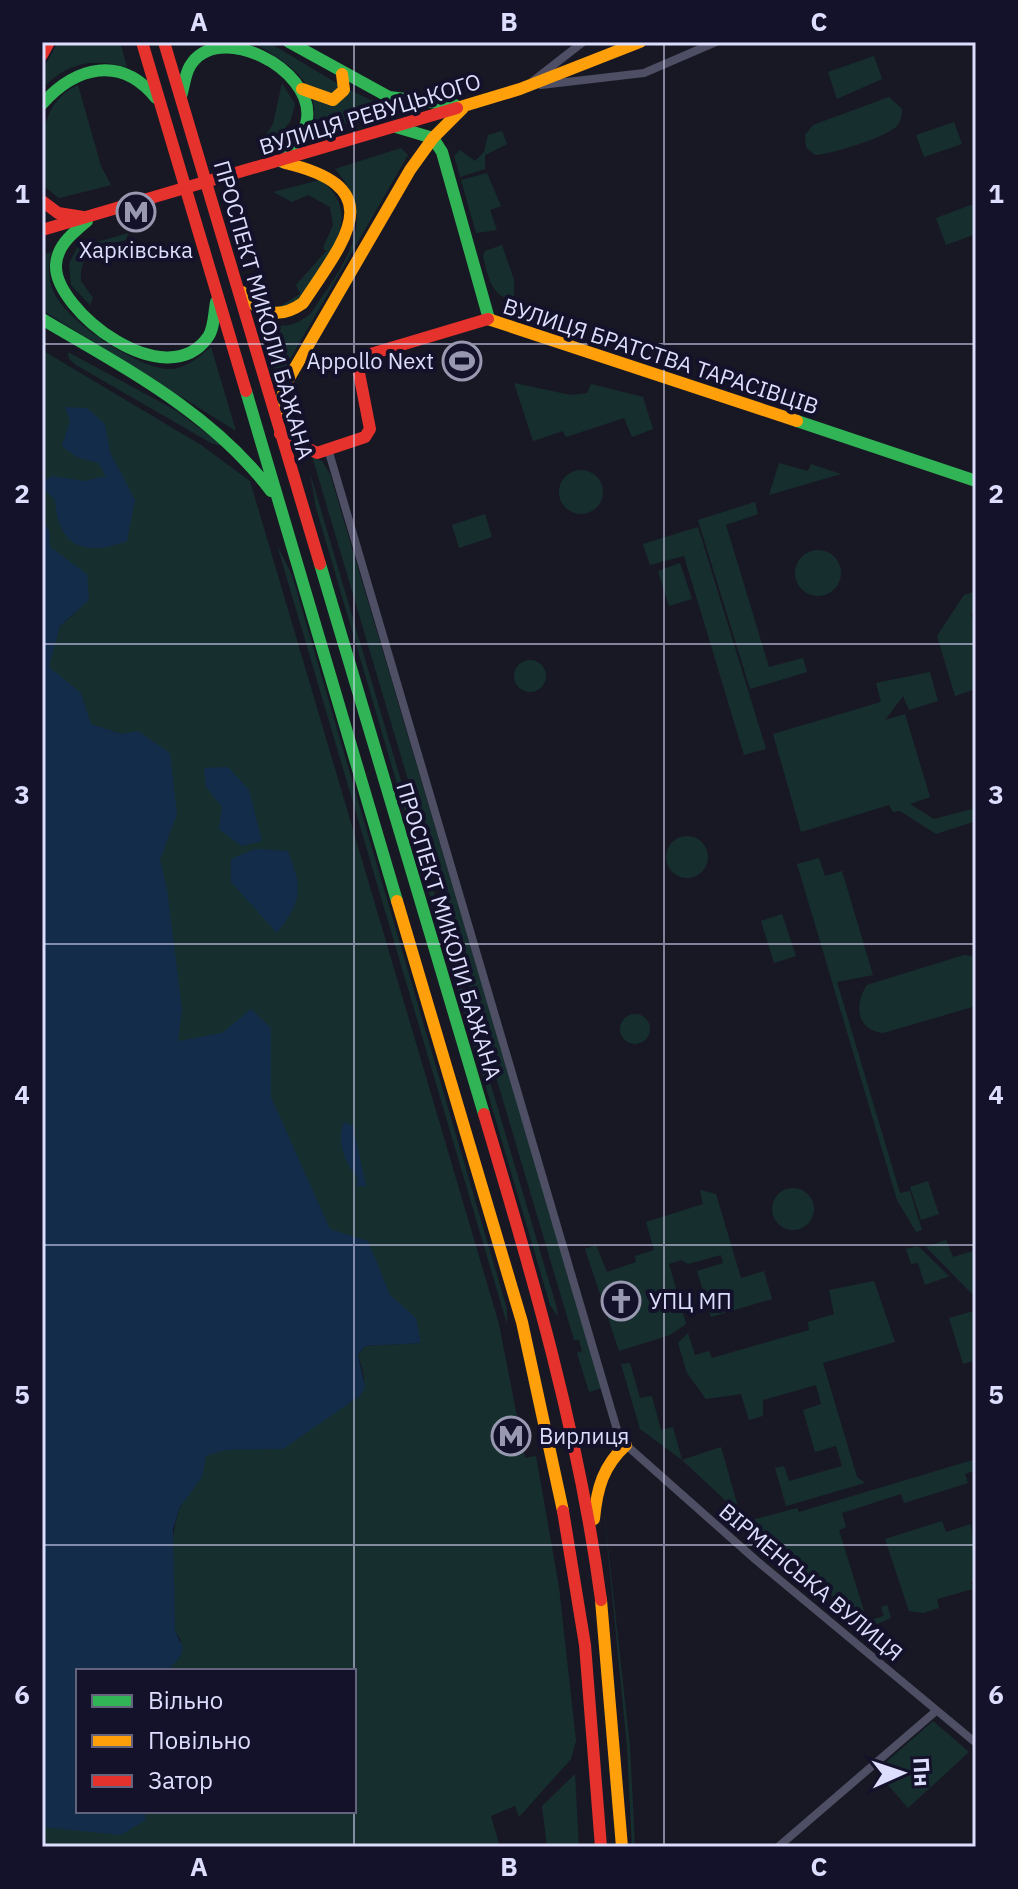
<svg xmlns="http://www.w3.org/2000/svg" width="1018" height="1889" font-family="'IBM Plex Sans',sans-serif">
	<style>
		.green { fill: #162f2e; fill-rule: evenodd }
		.water { fill: #132c4a }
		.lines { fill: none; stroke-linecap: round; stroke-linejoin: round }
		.street { stroke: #4e4e64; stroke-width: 8 }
		.fast { stroke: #30b455; stroke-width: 12 }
		.slow { stroke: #ff9f0a; stroke-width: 12 }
		.jam { stroke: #e5322d; stroke-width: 12 }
		.grid { fill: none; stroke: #ddddfd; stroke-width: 2; stroke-opacity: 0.55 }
		.labels { text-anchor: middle; stroke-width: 8; stroke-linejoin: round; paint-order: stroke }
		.street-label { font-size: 22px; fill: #ddddfd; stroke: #14122a }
		.poi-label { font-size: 22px; fill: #ddddfd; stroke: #14122a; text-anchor: start }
		.neatline { fill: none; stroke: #ddddfd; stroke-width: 3 }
		.grid-label { font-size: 26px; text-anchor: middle; font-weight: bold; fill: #ddddfd }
	</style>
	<rect width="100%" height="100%" fill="#181824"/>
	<!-- green -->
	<path class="green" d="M58 42H120L127 67C92 58 67 62 42 89V71Z
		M252 42H268L338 84 393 111 311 134C326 85 290 64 252 42Z
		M874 56 882 79 837 99 828 72Z
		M282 83 295 104 290 122 279 135 264 138 273 124Z
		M78 85 101 166 111 185 59 198 42 185C42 148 37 104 78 85Z
		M889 97 902 109C902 116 901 122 896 127 883 138 832 154 815 155L806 147 805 135 813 125Z
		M954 122 962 144 924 157 916 135Z
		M502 131 507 144 485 155V169L460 177 454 156 460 150 475 161 484 152 488 135Z
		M401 148 408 155 278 380 261 321C281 329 295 327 311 313 343 265 382 221 335 169Z
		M487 173 501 206 490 210 497 230 476 233 461 180Z
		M320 180C370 216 320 268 295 304L275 309 300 294 296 285 326 251 323 248 333 225 330 207 308 195 292 202 273 192Z
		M976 203V234L946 245 936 218Z
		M128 233 126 240C100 246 79 250 81 281L93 298 90 305 71 285 69 264 77 248Z
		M502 245 514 280V302C490 294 489 279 483 256L485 251Z
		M51 252C48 266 48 282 55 295 69 322 137 368 168 369 184 370 199 357 211 347L236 431 42 310V255Z
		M42 350 201 445 250 481 499 1324 525 1458 536 1456 559 1587 576 1741 571 1759 519 1817 515 1806 491 1816 500 1847H42V1821L143 1811H354V1671H168L181 1656V1640L175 1631C174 1593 166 1547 179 1511 187 1490 201 1482 206 1456L349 1276 222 1033 189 1044 178 1042 122 734 90 724 84 702 48 667 60 626 74 614 42 550ZM361 1341 421 1343 365 1346 358 1355C372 1396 361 1396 329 1415Z
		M68 352 175 410 225 447 211 443 76 365 69 359Z
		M514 383 571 395 587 393 591 384 643 397 653 429 632 437 624 418 566 437 563 431 533 441Z
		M312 456 322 461 330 474 602 1388 589 1392 577 1353 582 1351 579 1340H574Z
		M779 463 808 471 811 464 841 474 769 495Z
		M559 492a22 22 0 1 1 44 0a22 22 0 1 1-44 0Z
		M310 473 556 1305 558 1317 550 1305 316 508Z
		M755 502 758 514 726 525 769 667 803 658 807 672 750 689 698 520Z
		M485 514 492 537 459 548 452 525Z
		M698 527 766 749 744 755 684 556 650 565 643 544Z
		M277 545 292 575 507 1309V1324Z
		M795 573a23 23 0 1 1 46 0a23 23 0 1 1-46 0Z
		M680 563 692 599 669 606 658 571Z
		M976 591 973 603 976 612 971 614 976 629V689L955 696 937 636 964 595Z
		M514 676a16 16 0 1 1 32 0a16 16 0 1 1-32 0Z
		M930 672 938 701 909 710 903 696 885 720 905 714 930 797 910 804 934 819 976 808V821L936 834 900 811 893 812 889 805 801 832 773 734 881 702 876 683Z
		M666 857a21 21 0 1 1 42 0a21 21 0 1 1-42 0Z
		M819 858 825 876 842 871 873 975 837 982 900 1193 910 1191 922 1230 916 1232 897 1200 797 864Z
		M782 914 796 956 774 963 761 921Z
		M964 955 976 957V1006L883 1033C856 1030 854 1004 867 985Z
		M620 1029a15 15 0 1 1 30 0a15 15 0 1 1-30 0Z
		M928 1181 939 1214 921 1220 910 1187Z
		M772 1209a21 21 0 1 1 42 0a21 21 0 1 1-42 0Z
		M700 1190 716 1194 741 1278 764 1271 772 1299 711 1317 697 1271 723 1263 721 1255 688 1264 681 1260 669 1264 686 1324 670 1335 619 1351 585 1249 596 1245 607 1272 636 1262 635 1256 654 1250 646 1222 703 1204Z
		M946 1240 953 1257 976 1250V1298L926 1247Z
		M918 1246 947 1274 950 1276 925 1285 918 1263 911 1264 906 1249Z
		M874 1281 895 1342 823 1363 857 1477 865 1483 786 1506 775 1468 784 1466 789 1481 842 1466 836 1446 815 1452 803 1410 821 1404 816 1385 763 1400V1416L749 1420 741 1394 706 1399 687 1373 678 1343 688 1333 695 1355 709 1351 712 1358 809 1330 808 1322 834 1314 829 1290Z
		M974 1311 976 1360 963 1364 949 1318Z
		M630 1363 640 1398 652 1396 661 1430 673 1427 682 1460 721 1447 740 1514 682 1460 640 1429 621 1364Z
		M976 1459V1470L965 1474 968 1483 904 1503 901 1494 842 1513 846 1527 839 1530 867 1621 884 1616 881 1607 887 1605 891 1618 868 1628 748 1521 797 1508 799 1512Z
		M603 1502 630 1746 635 1847H632L627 1747Z
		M942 1521 946 1532 971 1524 976 1580 971 1582 973 1589 937 1599 939 1608 923 1613 909 1611 885 1539Z
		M933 1721 969 1752 908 1808 876 1771Z
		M575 1774 579 1847H547L542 1806Z"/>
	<!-- water -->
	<path class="water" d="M65 407 87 408 105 424 110 452 135 500 127 541C85 557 58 547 55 500L42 487V482L52 476 84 481 106 476 98 463 76 457 62 446 70 421Z
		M42 517 49 530 50 547 87 574 89 600 60 626 49 667 81 693 91 724 122 734 138 731 170 753 177 814 160 860 167 889 182 1009 178 1041 222 1033 251 1009 271 1028V1097L330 1229 368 1241 390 1295 416 1318 421 1343 365 1346 358 1355 365 1387 361 1395 283 1449 225 1450 206 1456 202 1477 180 1507 173 1529 175 1631 183 1647 181 1656 168 1671H78V1811H144L146 1820 121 1835 42 1827Z
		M228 767 249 790 262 841 241 846 219 829 222 807 206 787 204 768Z
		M255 849 288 851C303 890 302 900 277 933L231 882V859Z
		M344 1122 353 1126 366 1186H356L358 1178C344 1163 336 1140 344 1122Z"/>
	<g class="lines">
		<!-- street -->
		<path class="street" d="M533 81 583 42
			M541 85 644 73 716 42
			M328 449 618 1433 626 1445 757 1561 976 1743
			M778 1847 936 1711"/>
		<!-- fast -->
		<path class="fast" d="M289 42 389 97 455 105
			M181 96C184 87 185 74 190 66 217 20 314 68 307 119 305 135 290 149 282 162
			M42 104C76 66 121 55 156 98
			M396 127 433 138 442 152 489 319
			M87 221C73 233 57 245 56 265 54 310 166 397 208 337 214 329 214 313 216 302
			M42 319C126 369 211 412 271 491
			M246 391 397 901
			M797 421 976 481
			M320 564 484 1114"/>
		<!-- slow -->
		<path class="slow" d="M302 89 333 100 344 90 342 74
			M457 108 520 89 640 42
			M242 292C259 314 279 320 303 303 346 238 391 188 285 163
			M488 319 797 421
			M276 414 288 380 410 170 433 138 463 108
			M397 901 522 1322 563 1511
			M594 1519C597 1488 603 1466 626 1445
			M601 1600 622 1847"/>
		<!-- jam -->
		<path class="jam" d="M142 42 246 391
			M164 42 320 564
			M42 55 49 42
			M42 201 58 213 83 217
			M42 230 457 108
			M280 434 317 453 365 437 370 429 358 368 364 356 488 319
			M484 1114C532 1274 579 1434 601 1600
			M563 1511 585 1645 601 1847"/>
	</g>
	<!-- grid -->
	<path class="grid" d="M354 42V1671M664 42V1847M42 344H976M42 644H976M42 944H976M42 1245H976M42 1545H976M354 1671V1811M354 1811V1847"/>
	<!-- icons -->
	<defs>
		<g id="metro-ring" transform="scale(2)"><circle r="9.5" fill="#14122a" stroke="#9898b1" stroke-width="1.5"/><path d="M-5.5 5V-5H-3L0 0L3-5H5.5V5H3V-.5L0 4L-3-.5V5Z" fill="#9898b1"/></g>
		<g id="stadium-ring" transform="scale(2)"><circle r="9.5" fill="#14122a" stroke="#9898b1" stroke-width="1.5"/><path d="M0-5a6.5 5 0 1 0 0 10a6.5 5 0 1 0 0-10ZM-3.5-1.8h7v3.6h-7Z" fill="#9898b1"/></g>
		<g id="church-ring" transform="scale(2)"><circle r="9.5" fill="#14122a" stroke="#9898b1" stroke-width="1.5"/><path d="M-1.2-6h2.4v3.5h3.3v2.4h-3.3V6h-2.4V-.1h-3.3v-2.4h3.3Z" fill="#9898b1"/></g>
	</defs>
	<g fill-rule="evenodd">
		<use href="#metro-ring" x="136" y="212"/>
		<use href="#stadium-ring" x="462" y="361"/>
		<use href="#church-ring" x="621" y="1301"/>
		<use href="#metro-ring" x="511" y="1436"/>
	</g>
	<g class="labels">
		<!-- street labels -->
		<g class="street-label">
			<text transform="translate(370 114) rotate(-17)" y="8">ВУЛИЦЯ РЕВУЦЬКОГО</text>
			<text transform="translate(264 310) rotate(74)" y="8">ПРОСПЕКТ МИКОЛИ БАЖАНА</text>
			<text transform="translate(661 356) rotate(18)" y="8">ВУЛИЦЯ БРАТСТВА ТАРАСІВЦІВ</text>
			<text transform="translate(449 931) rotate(73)" y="8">ПРОСПЕКТ МИКОЛИ БАЖАНА</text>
			<text transform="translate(811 1582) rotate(40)" y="8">ВІРМЕНСЬКА ВУЛИЦЯ</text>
		</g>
		<!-- poi labels -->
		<g class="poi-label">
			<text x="136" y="258" text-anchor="middle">Харківська</text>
			<text x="434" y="369" text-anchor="end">Appollo Next</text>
			<text x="649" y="1309">УПЦ МП</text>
			<text x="539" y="1444">Вирлиця</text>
		</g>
	</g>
	<!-- border -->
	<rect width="1018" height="1889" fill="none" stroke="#14122a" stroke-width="88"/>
	<!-- legend -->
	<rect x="76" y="1669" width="280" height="144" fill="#14122a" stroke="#64637e" stroke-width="2"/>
	<rect x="92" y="1695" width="40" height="12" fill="#30b455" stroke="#64637e" stroke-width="2"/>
	<text x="148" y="1709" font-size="24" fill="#ddddfd">Вільно</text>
	<rect x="92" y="1735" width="40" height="12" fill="#ff9f0a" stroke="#64637e" stroke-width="2"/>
	<text x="148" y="1749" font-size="24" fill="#ddddfd">Повільно</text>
	<rect x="92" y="1775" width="40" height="12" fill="#e5322d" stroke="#64637e" stroke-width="2"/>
	<text x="148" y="1789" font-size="24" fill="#ddddfd">Затор</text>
	<!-- north arrow -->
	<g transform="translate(902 1773) rotate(87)" stroke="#14122a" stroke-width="6" paint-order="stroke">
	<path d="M0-6L14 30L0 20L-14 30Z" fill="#ddddfd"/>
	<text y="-12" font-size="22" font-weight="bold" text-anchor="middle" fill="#ddddfd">Пн</text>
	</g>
	<rect x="44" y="44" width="930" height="1801" class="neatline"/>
	<g class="grid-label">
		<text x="199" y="31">A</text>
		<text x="509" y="31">B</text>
		<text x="819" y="31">C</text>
		<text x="22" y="203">1</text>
		<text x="996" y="203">1</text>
		<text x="22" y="503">2</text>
		<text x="996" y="503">2</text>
		<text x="22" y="804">3</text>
		<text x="996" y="804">3</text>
		<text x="22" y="1104">4</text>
		<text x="996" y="1104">4</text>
		<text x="22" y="1404">5</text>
		<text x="996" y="1404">5</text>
		<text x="22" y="1704">6</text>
		<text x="996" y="1704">6</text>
		<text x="199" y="1876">A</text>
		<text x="509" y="1876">B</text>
		<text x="819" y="1876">C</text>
	</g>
</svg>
